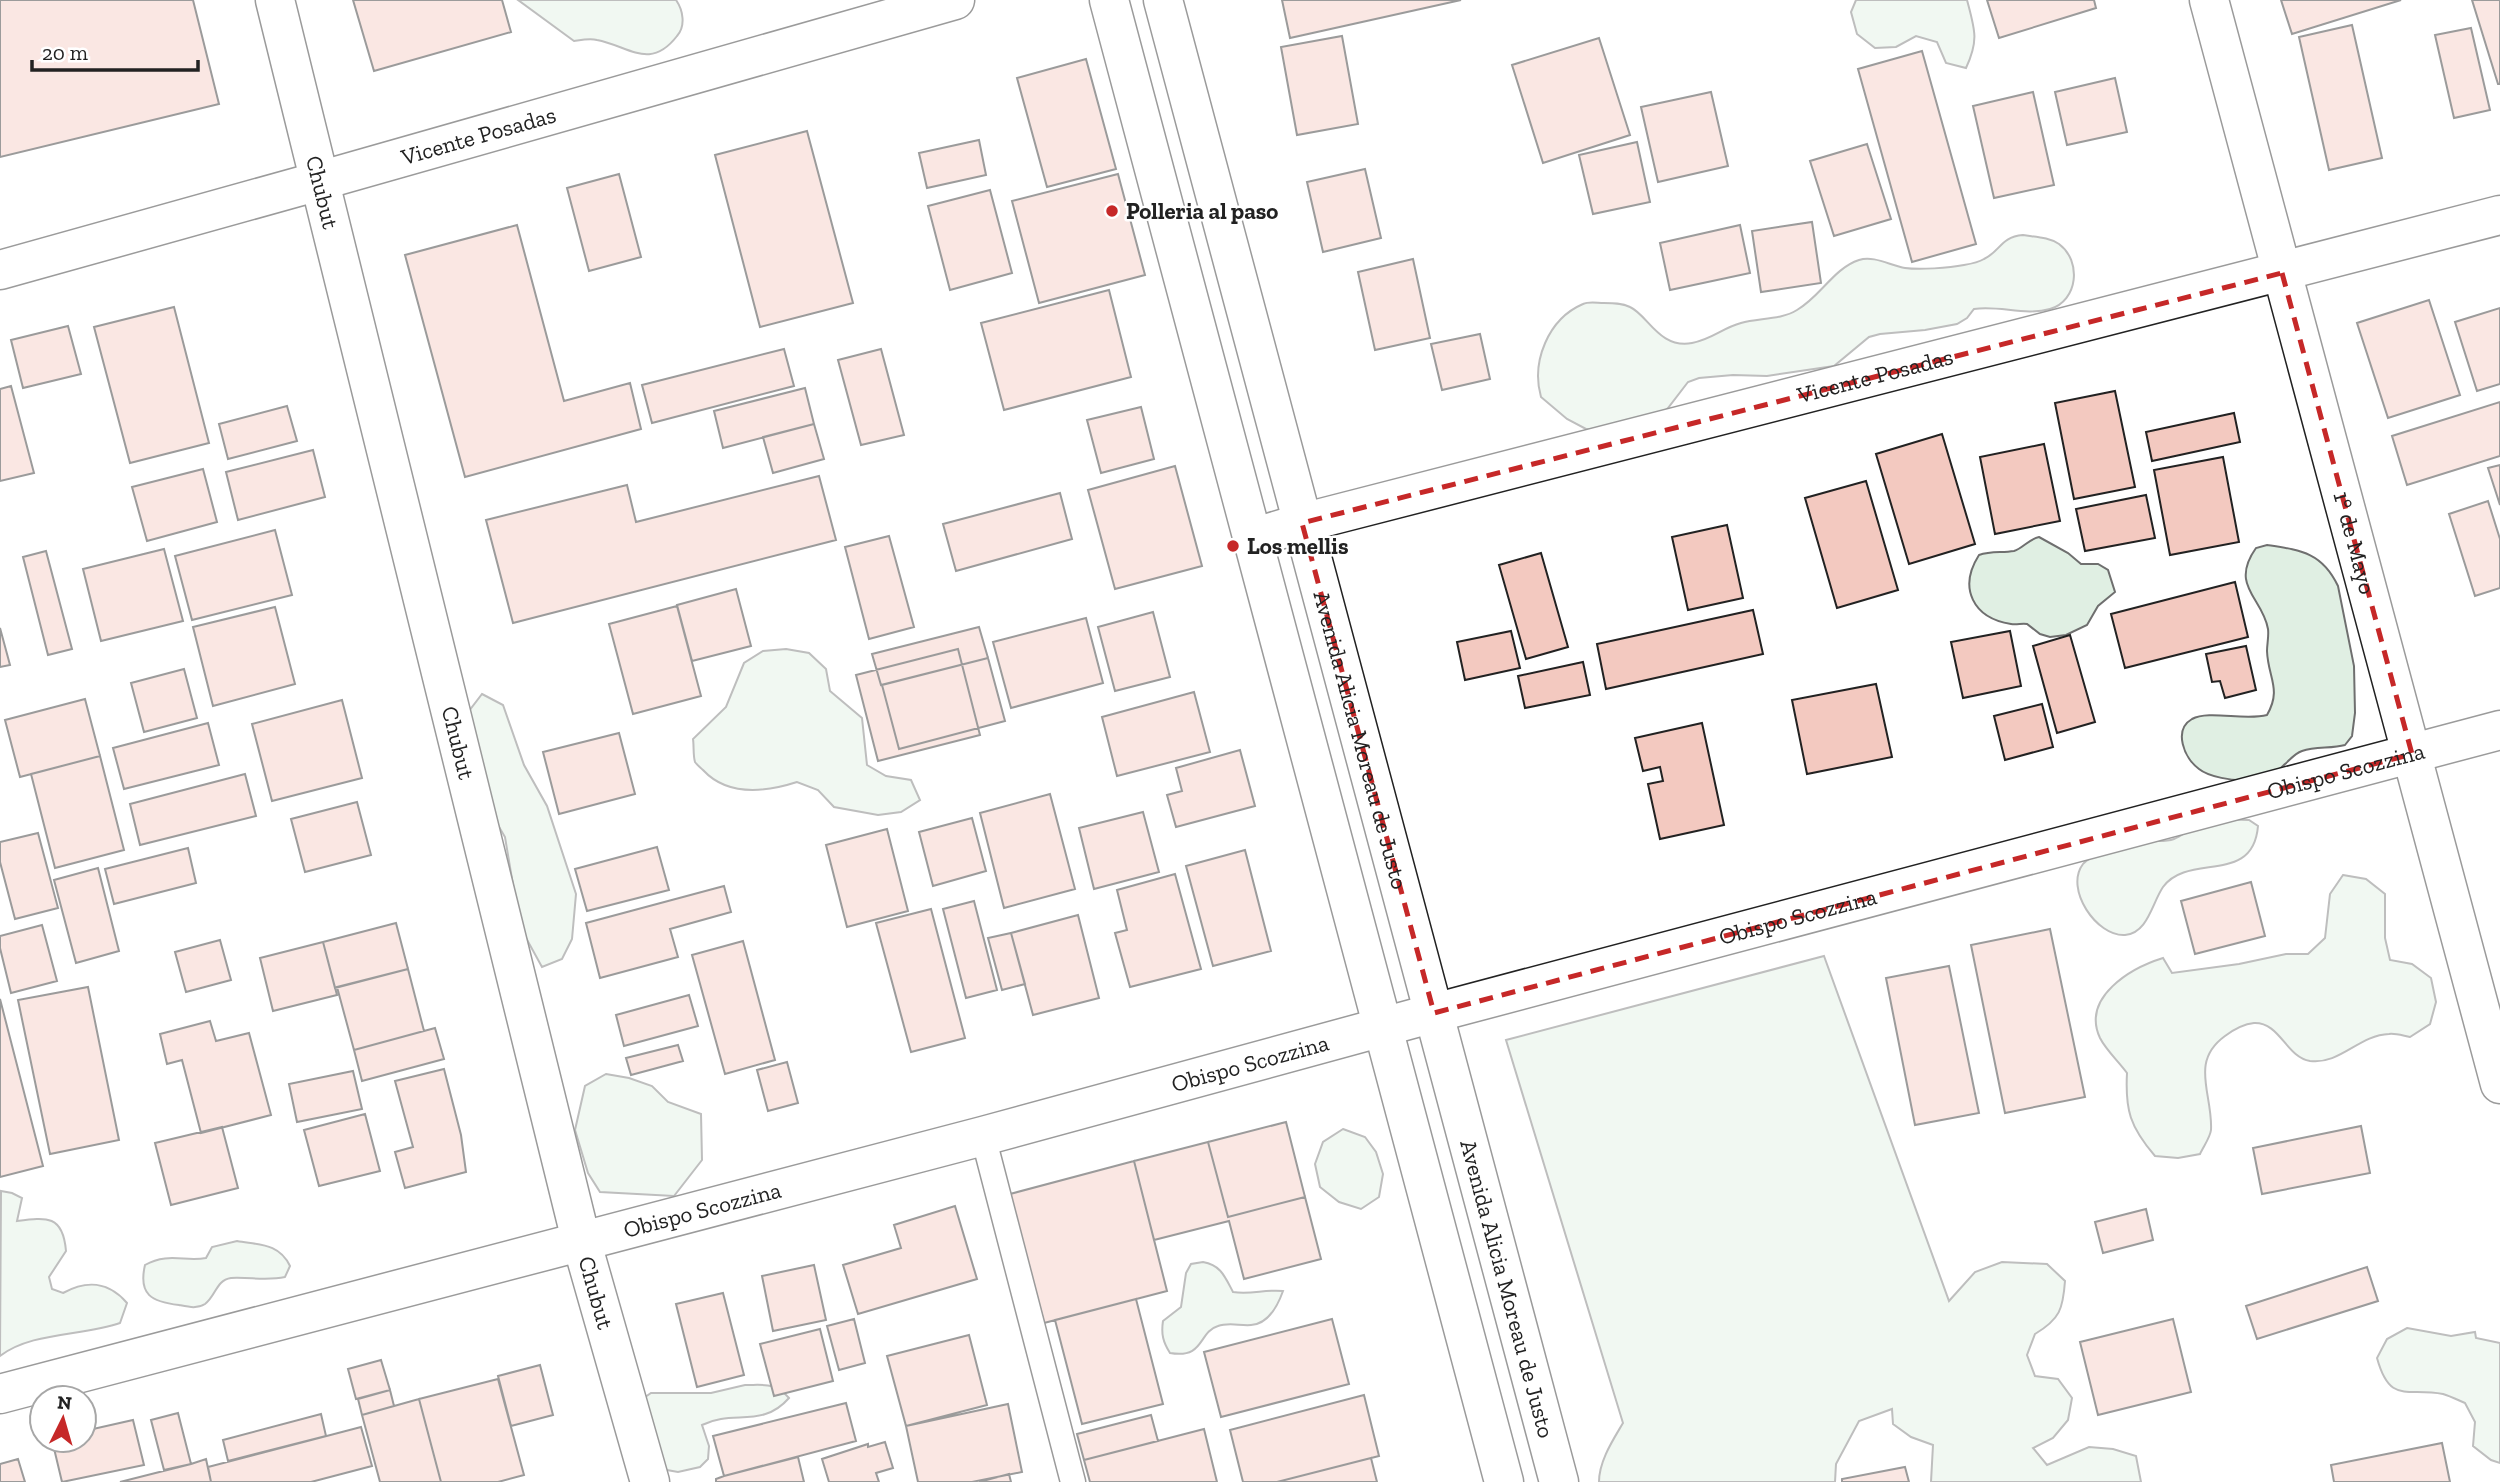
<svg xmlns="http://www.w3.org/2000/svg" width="2500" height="1482" font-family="'Zilla Slab',serif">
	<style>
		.green { fill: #e0efe3; stroke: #6f6f6f; stroke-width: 2 }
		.building { fill: #f3c9c0; stroke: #222; stroke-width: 2 }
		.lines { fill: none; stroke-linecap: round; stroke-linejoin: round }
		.lane-casing { stroke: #222; stroke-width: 27 }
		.street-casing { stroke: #222; stroke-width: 41 }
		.secondary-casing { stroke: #222; stroke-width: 41 }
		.lane { stroke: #fff; stroke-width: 24 }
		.street { stroke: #fff; stroke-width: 38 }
		.secondary { stroke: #fff; stroke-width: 38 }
		.marked { fill: none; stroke: #c62828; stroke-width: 5; stroke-dasharray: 14 9; stroke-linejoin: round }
		.poi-dot { fill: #c62828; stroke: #fff; stroke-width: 2.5 }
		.labels { text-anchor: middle; stroke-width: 5; stroke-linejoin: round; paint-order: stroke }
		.street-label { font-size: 23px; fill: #222; stroke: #fff }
		.poi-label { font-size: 23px; font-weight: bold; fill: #222; stroke: #fff; text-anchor: start }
	</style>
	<rect width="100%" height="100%" fill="#fff"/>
	<!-- green -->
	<path class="green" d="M518 0H676C683 10 686 26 677 36 650 71 629 46 597 40 590 38 581 40 574 41Z
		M1856 0H1967C1975 30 1979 40 1966 68L1946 63 1937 42 1916 36 1896 47 1875 48 1857 34 1851 12Z
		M2023 235C2035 237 2049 237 2059 244 2082 261 2078 301 2050 309 2025 316 1999 305 1974 309L1967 318 1957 324 1925 330 1880 334 1869 337 1834 366 1767 376 1733 375 1699 378 1688 382 1668 408 1651 424 1609 433 1586 429 1567 419 1541 397C1531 362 1548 319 1583 304 1589 301 1597 303 1604 303 1613 303 1622 303 1630 307 1648 315 1659 349 1692 343 1713 339 1722 328 1741 323 1759 318 1781 320 1797 310 1820 297 1834 268 1859 260 1874 255 1891 266 1905 268 1919 270 1949 268 1964 265 1970 264 1979 262 1984 259 2001 251 2000 237 2023 235Z
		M2039 537 2068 553 2081 564H2098L2108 570 2115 592 2098 606 2087 625 2066 635 2050 637 2040 634 2027 624C2022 623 2017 625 2011 624 1973 618 1958 588 1979 555 1991 551 2002 553 2014 551 2023 548 2029 539 2039 537Z
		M2267 545C2300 550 2322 552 2338 586L2354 666 2355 713 2352 736 2345 745C2331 749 2316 746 2302 751 2294 754 2291 759 2285 764 2275 775 2260 779 2246 780 2233 781 2209 777 2199 769 2184 758 2173 730 2192 719 2209 710 2245 721 2267 715 2282 689 2268 678 2267 651 2267 644 2269 636 2268 629 2263 598 2229 586 2256 548Z
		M786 649 809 653 826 669 830 691 862 718 867 765 886 776 911 780 920 800 901 812 878 815 834 807 818 790 797 782C766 792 728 797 703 770 700 767 697 765 695 762 693 756 694 745 693 739L726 707 744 663 763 651Z
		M482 694 503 705 524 765 547 806 576 894 572 939 562 959 542 967 520 927 505 837 482 798 469 711Z
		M2217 819 2249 820 2258 826C2253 886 2189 852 2163 887 2152 903 2148 933 2125 935 2097 937 2064 889 2083 864 2090 855 2130 842 2142 841 2153 840 2163 843 2174 839 2182 836 2189 829 2197 826 2203 823 2211 821 2217 819Z
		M2343 875 2366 879 2385 894V938L2390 960 2412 964 2431 978 2436 1002 2430 1024 2410 1037C2404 1036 2395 1033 2389 1034 2359 1035 2340 1065 2310 1061 2286 1057 2280 1022 2254 1023 2244 1024 2233 1030 2225 1036 2189 1062 2213 1094 2211 1130 2210 1138 2203 1147 2200 1154L2178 1158 2155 1156C2130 1127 2125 1110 2127 1073 2119 1062 2106 1050 2100 1038 2081 997 2131 968 2163 958L2172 973 2239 964 2286 954H2308L2325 938 2330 894Z
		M1824 956 1949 1301 1975 1272 2002 1262 2047 1264 2065 1281C2063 1309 2060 1319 2035 1334L2027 1355 2035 1376 2058 1379 2072 1398 2068 1420 2053 1438 2033 1448 2047 1465 2089 1447 2113 1449 2136 1456 2141 1482H1931L1933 1445 1911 1437 1893 1424 1892 1409 1859 1421 1836 1464 1835 1482H1599C1599 1461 1613 1440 1623 1423L1506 1040Z
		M606 1074 629 1078 652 1086 668 1102 701 1114 702 1160 674 1196 600 1192 588 1173 575 1130 585 1086Z
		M1343 1129 1365 1137 1376 1152 1383 1174 1379 1197 1361 1209 1339 1202 1320 1187 1315 1164 1323 1142Z
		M1 1191 12 1193 22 1198 17 1221C47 1217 63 1215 66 1251L49 1277 52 1289 63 1293C87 1280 108 1281 127 1303L120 1323C82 1336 31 1332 0 1356Z
		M237 1241C259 1245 279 1243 290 1266L285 1277C267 1281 250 1277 231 1278 216 1280 216 1296 205 1304 197 1309 189 1307 179 1305 152 1302 138 1295 145 1265 168 1252 185 1262 206 1258L212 1247Z
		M1203 1262C1221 1265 1225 1277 1233 1292 1251 1295 1265 1289 1283 1291 1278 1305 1268 1324 1251 1325 1240 1326 1229 1322 1218 1326 1198 1332 1205 1359 1170 1353 1163 1342 1161 1334 1163 1321L1181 1307 1186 1273 1191 1264Z
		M2407 1328 2451 1336 2475 1332 2476 1338 2500 1343V1463L2491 1460 2473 1446 2475 1422 2465 1403C2458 1400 2450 1396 2443 1394 2407 1387 2390 1405 2377 1358L2387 1339Z
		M745 1385C765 1385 775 1382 789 1398 762 1429 733 1409 702 1425L709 1446 708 1459 700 1467 678 1472 667 1470 659 1463 641 1400 651 1393H711Z"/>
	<!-- building -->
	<path class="building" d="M0 0H193L219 104 0 157Z
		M353 0H502L511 32 374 71Z
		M1282 0H1461L1290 38Z
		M1987 0H2094L2096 8 1999 38Z
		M2281 0H2401L2292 34Z
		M2472 0H2500V84H2498Z
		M2352 25 2382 158 2329 170 2299 37Z
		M2471 28 2490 110 2454 118 2435 35Z
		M1342 36 1358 124 1297 135 1281 47Z
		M1599 38 1630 135 1543 163 1512 65Z
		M1922 51 1976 244 1912 262 1858 69Z
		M1086 59 1116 169 1047 187 1017 78Z
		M2115 78 2127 132 2067 145 2055 92Z
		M1711 92 1728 166 1658 182 1641 107Z
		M2033 92 2054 185 1994 198 1973 106Z
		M807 131 853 303 760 327 715 155Z
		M979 140 986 175 927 188 919 153Z
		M1637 142 1650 202 1593 214 1579 155Z
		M1867 144 1891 219 1834 236 1810 161Z
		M1365 169 1381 238 1323 252 1307 182Z
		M619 174 641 257 589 271 567 188Z
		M1118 174 1145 275 1039 303 1012 201Z
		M990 190 1012 273 950 290 928 206Z
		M1812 222 1821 283 1761 292 1752 231Z
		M517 225 564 401 630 383 641 429 465 477 405 255Z
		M1740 225 1750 273 1670 290 1660 243Z
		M1413 259 1430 338 1375 350 1358 272Z
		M1109 290 1131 377 1004 410 981 323Z
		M2429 300 2460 395 2388 418 2357 323Z
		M174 307 209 443 130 463 94 327Z
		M2500 308V384L2477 391 2455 322Z
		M68 326 81 374 23 388 11 340Z
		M1480 334 1490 379 1442 390 1431 344Z
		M784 349 794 386 652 423 642 385Z
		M881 349 904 435 861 445 838 360Z
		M11 386 34 473 0 481V389Z
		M805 388 814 424 723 448 714 411Z
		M2115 391 2135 487 2074 499 2055 403Z
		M2500 402V456L2407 485 2392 436Z
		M287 406 297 441 228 459 219 424Z
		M1141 407 1154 459 1101 473 1087 420Z
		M2234 413 2240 442 2152 461 2146 432Z
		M814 424 824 459 773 473 763 437Z
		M1942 434 1975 544 1909 564 1876 454Z
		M2044 444 2060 521 1995 534 1980 457Z
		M313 450 325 497 238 520 226 472Z
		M2223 457 2239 542 2170 555 2154 470Z
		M2500 465V505L2488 468Z
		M1175 466 1202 566 1115 589 1088 490Z
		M203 469 217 522 147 541 132 487Z
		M819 476 836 540 513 623 486 520 627 485 636 522Z
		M1866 481 1898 590 1837 608 1805 498Z
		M1060 493 1072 539 956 571 943 524Z
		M2146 495 2155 538 2085 551 2076 509Z
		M2488 501 2500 539V588L2475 596 2449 514Z
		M1727 525 1743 598 1688 610 1672 537Z
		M275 530 292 595 192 620 175 556Z
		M889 536 914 627 869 639 845 547Z
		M164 549 183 621 101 641 83 569Z
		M46 551 72 649 48 655 23 557Z
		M1541 553 1568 647 1526 659 1499 565Z
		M2235 582 2248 637 2125 668 2111 614Z
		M736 589 751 646 692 661 677 605Z
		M677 606 701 696 633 714 609 624Z
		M275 607 295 684 213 706 193 627Z
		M1753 610 1763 654 1606 689 1597 644Z
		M1153 612 1170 677 1115 691 1098 627Z
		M1086 618 1103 683 1011 708 993 642Z
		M979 627 988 658 881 685 872 654Z
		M0 628 10 665 0 667Z
		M1511 631 1520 668 1465 680 1457 642Z
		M2010 631 2021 686 1963 698 1951 642Z
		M2070 635 2095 722 2057 733 2033 646Z
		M2246 646 2256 690 2225 698 2220 681 2212 682 2206 654Z
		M958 649 980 735 878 761 856 675Z
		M988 658 1005 721 899 749 882 685Z
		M1583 662 1590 695 1525 708 1518 676Z
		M184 669 197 718 144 732 131 683Z
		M1876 684 1892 757 1807 774 1792 700Z
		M1194 692 1210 752 1117 776 1102 717Z
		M85 699 100 756 20 777 5 720Z
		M342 700 362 778 272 801 252 724Z
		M2042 704 2053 747 2005 760 1994 716Z
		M208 723 219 765 124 789 113 748Z
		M1702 723 1724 825 1660 839 1648 784 1663 781 1660 767 1643 771 1635 738Z
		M619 733 635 794 559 814 543 752Z
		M1240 750 1255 806 1176 827 1167 795 1182 791 1176 768Z
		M100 756 124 850 55 868 31 774Z
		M245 774 256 816 140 845 130 804Z
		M1050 794 1075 889 1004 908 980 813Z
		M357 802 371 855 305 872 291 819Z
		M1143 812 1159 872 1094 889 1079 828Z
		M972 818 986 871 933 886 919 832Z
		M887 829 908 911 847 927 826 845Z
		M38 833 58 908 15 919 0 862V842Z
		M657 847 669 890 587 911 575 869Z
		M188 848 196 883 114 904 105 869Z
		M1245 850 1271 951 1213 966 1186 866Z
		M98 868 119 951 76 963 54 880Z
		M1175 874 1201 969 1130 987 1115 933 1127 930 1117 890Z
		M2251 882 2265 936 2195 954 2181 901Z
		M724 886 731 912 670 929 678 957 600 978 586 923Z
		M974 901 997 990 966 998 943 909Z
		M931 909 965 1038 911 1052 876 923Z
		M1078 915 1099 998 1033 1015 1011 933Z
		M396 923 408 969 335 988 323 942Z
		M42 925 57 981 11 993 0 948V936Z
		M2050 929 2085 1097 2005 1113 1971 945Z
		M1011 933 1025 984 1002 990 988 938Z
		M220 940 231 980 186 992 175 952Z
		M743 941 775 1060 725 1074 692 955Z
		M323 942 337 995 273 1011 260 958Z
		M1949 966 1979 1113 1915 1125 1886 978Z
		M408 969 424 1031 354 1050 337 987Z
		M88 987 119 1140 50 1154 18 1000Z
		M689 995 698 1026 624 1046 616 1015Z
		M0 999 43 1166 0 1177Z
		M210 1021 216 1041 249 1033 271 1115 201 1133 182 1060 167 1064 160 1034Z
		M435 1028 444 1059 362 1081 354 1050Z
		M678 1045 683 1061 631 1075 626 1058Z
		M787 1062 798 1103 768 1111 757 1070Z
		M444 1069 461 1135 466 1172 405 1188 395 1152 413 1147 395 1081Z
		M353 1071 362 1109 297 1122 289 1084Z
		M365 1114 380 1171 319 1186 304 1130Z
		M1286 1122 1305 1197 1228 1217 1208 1142Z
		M2361 1126 2370 1173 2262 1194 2253 1148Z
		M222 1127 238 1188 171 1205 155 1143Z
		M1208 1142 1228 1217 1305 1197 1321 1259 1244 1279 1229 1221 1154 1240 1134 1161Z
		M1134 1161 1167 1291 1044 1323 1010 1194Z
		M955 1206 977 1279 858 1314 843 1265 901 1248 894 1225Z
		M2146 1209 2153 1240 2103 1253 2095 1222Z
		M814 1265 826 1320 773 1331 762 1276Z
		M2367 1267 2378 1301 2257 1339 2246 1306Z
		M723 1293 744 1375 697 1387 676 1304Z
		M1136 1299 1163 1404 1082 1424 1055 1320Z
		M854 1319 865 1363 839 1370 827 1326Z
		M1332 1319 1349 1384 1221 1417 1204 1352Z
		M2173 1319 2191 1392 2098 1415 2080 1342Z
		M820 1329 833 1381 774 1396 760 1344Z
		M969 1335 987 1405 906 1426 887 1356Z
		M381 1360 390 1390 356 1399 348 1369Z
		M540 1365 553 1415 511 1426 498 1376Z
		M498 1379 524 1475 498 1482H441L419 1399Z
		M390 1390 394 1406 362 1415 358 1399Z
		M1364 1395 1379 1456 1277 1482H1243L1230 1430Z
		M419 1399 441 1482H380L362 1415Z
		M846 1403 856 1441 724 1476 713 1436Z
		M1008 1404 1022 1472 972 1482H918L906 1426Z
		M178 1413 191 1464 164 1470 151 1420Z
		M321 1414 326 1436 228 1461 223 1440Z
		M1151 1415 1158 1441 1084 1460 1077 1434Z
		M133 1420 144 1465 62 1482 52 1440H84V1431Z
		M361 1427 372 1466 311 1482H211L208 1467Z
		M1204 1429 1217 1482H1090L1084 1460Z
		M885 1442 893 1468 876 1473 879 1482H829L822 1459 868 1444V1447Z
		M2442 1443 2450 1482H2334L2331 1465Z
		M798 1457 804 1482H716V1479L724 1476Z
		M1371 1458 1377 1482H1277Z
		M18 1459 25 1482H0V1464Z
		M206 1459 211 1482H120L191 1464Z
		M1905 1467 1909 1482H1842V1479Z
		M1009 1474 1011 1482H979Z"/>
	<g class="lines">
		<!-- lane casing -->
		<g class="lane-casing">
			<path id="lane" d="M983 1136 1073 1482"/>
		</g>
		<!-- street casing -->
		<g class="street-casing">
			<g id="street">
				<path id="s1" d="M275 0 581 1240 650 1482"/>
				<path id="s2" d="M2209 0 2500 1084"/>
				<path id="s3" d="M0 270 319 181 955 0"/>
				<path id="s4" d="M1252 538 1302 523 2500 215"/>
				<path id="s5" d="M0 1394 983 1136 1434 1013 2500 730"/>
			</g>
		</g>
		<!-- secondary casing -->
		<g class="secondary-casing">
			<g id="secondary">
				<path d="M1109 0 1504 1482"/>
				<path id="s6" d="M1163 0 1559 1482"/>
			</g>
		</g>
		<!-- lane -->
		<use href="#lane" class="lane"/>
		<!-- street -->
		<use href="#street" class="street"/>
		<!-- secondary -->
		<use href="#secondary" class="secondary"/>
	</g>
	<!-- marked area -->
	<path d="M0 0H2500V1482H0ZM2282 273 2412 754 1434 1013 1302 523Z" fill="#fff" fill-opacity=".55" fill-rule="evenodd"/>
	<path class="marked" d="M2282 273 2412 754 1434 1013 1302 523Z"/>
	<!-- markers -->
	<g class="poi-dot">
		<circle cx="1112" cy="211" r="7"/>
		<circle cx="1233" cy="546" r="7"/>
	</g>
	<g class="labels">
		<!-- street labels -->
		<g class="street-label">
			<text dy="8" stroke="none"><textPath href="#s3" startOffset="497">Vicente Posadas</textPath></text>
			<text dy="8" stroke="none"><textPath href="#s1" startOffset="198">Chubut</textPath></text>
			<text dy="8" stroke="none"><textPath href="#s4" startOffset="644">Vicente Posadas</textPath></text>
			<text dy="8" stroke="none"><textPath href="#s2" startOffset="562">1° de Mayo</textPath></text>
			<text dy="8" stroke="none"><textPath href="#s6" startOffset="766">Avenida Alicia Moreau de Justo</textPath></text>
			<text dy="8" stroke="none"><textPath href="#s1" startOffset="765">Chubut</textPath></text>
			<text dy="8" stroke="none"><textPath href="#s5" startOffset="2427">Obispo Scozzina</textPath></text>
			<text dy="8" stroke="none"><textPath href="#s5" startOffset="1860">Obispo Scozzina</textPath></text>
			<text dy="8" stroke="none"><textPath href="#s5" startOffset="1293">Obispo Scozzina</textPath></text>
			<text dy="8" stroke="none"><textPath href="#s5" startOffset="726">Obispo Scozzina</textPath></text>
			<text dy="8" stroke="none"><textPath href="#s6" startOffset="1334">Avenida Alicia Moreau de Justo</textPath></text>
			<text dy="8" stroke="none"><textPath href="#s1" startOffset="1332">Chubut</textPath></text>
		</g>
		<!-- poi labels -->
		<g class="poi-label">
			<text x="1126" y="219">Polleria al paso</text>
			<text x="1247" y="554">Los mellis</text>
		</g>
	</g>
	<!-- north arrow -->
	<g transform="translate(63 1419) rotate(5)"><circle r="33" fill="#ffffff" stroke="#a7a7a7" stroke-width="2"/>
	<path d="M0-5L12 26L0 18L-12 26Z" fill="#c62828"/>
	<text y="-10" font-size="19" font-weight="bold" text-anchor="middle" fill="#222222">N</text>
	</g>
	<!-- scale -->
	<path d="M32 60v10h166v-10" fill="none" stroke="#222222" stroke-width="3.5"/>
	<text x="42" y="60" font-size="21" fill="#222222" stroke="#ffffff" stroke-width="5" paint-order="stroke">20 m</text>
</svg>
